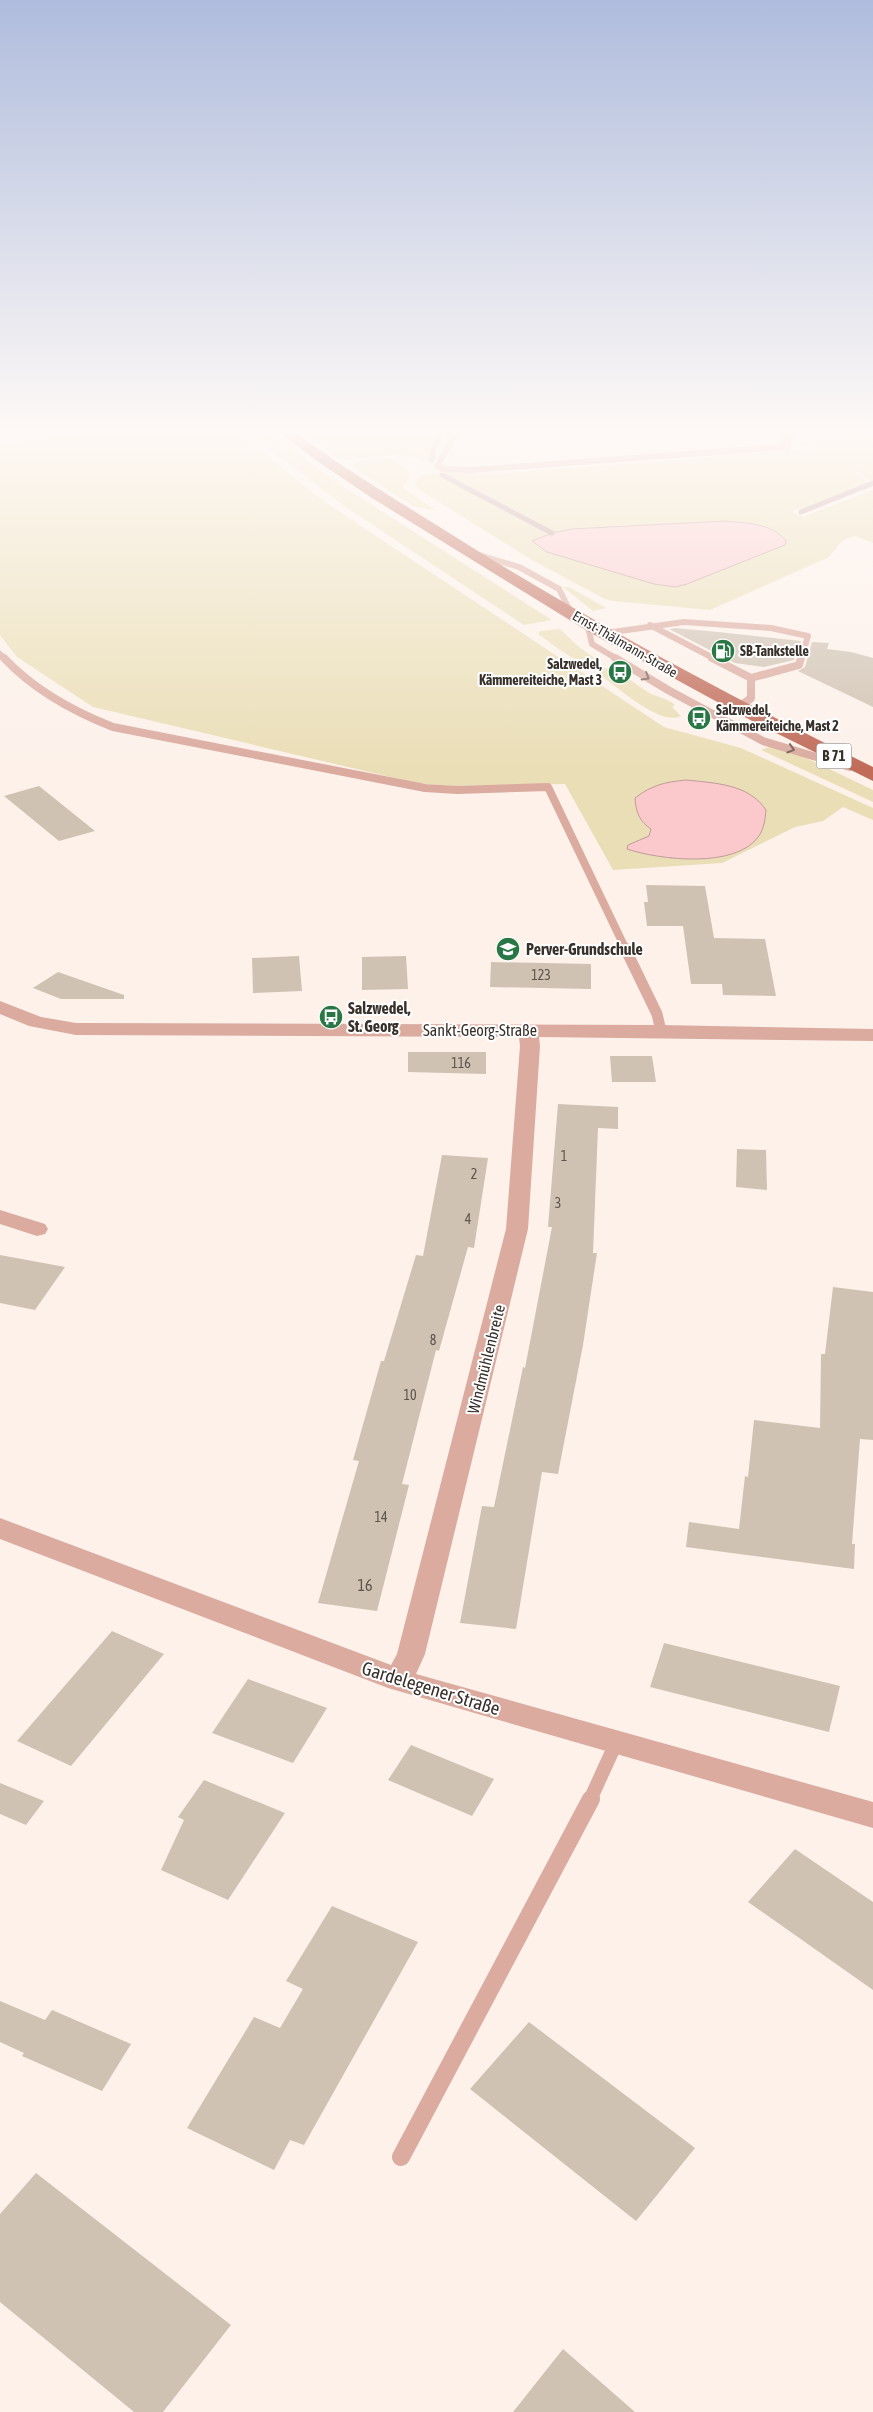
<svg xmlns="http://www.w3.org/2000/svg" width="873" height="2412" font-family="'Asap Condensed',sans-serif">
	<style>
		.green { fill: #eadeb6 }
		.water { fill: #fbc9cc; stroke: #c09b9c }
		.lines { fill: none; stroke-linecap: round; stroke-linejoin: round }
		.stream { stroke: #c09b9c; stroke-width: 5 }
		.building { fill: #d0c2b2 }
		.lane-far4 { stroke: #dbaba0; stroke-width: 6 }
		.lane-far3 { stroke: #dbaba0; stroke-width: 8 }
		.lane-far2 { stroke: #dbaba0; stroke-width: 11 }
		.lane-far1 { stroke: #dbaba0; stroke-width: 14 }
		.lane { stroke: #dbaba0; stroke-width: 18 }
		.street { fill: #dbaba0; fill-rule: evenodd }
		.primary { fill: #c06c59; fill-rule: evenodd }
		.oneway { stroke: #79615a }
		.labels { text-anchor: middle; stroke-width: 4; stroke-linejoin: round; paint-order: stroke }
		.far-street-label { font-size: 14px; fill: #37302b; stroke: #fff }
		.far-poi-label { font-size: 14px; font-weight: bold; fill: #37302b; stroke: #fff; text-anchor: start }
		.number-label { font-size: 14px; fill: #5d544d }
		.shield { fill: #fff; stroke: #736e6b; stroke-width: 1 }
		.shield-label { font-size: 15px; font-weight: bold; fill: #37302b }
		.poi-label { font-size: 16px; font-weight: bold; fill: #37302b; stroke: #fff; text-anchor: start }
		.street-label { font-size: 16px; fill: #37302b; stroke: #fff }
		.near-number-label { font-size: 16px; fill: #5d544d }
		.near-street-label { font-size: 19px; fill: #37302b; stroke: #fff }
	</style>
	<rect width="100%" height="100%" fill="#fdf1ea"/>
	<!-- green -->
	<path class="green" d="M79 432H237L322 500 664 727 741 748 873 808V820L843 807 823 821 795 827 722 863 613 870 565 784 454 786 416 783 93 707 17 657 0 635V446Z
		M249 432H268L339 484 552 620 524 625 344 506Z
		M304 432H451L438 459 424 461 398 454 349 460 340 459Z
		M873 437V483L843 461 873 487 790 512 813 520 805 516 873 490V543L855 536 842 541 829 557 710 610 613 601 605 599 532 560 418 489 415 483 420 476 444 472 508 473 823 448 795 443Z
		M390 458 412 473 403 488 437 511 413 506 351 466 361 461Z
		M563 587H569L606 608 593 611Z
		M560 629 579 647 599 661C584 672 552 643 538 634L540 631Z
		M602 668C624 669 635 687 654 695 662 698 668 699 675 705L672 707 681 716C661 727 616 686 599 674L597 669Z
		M769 747 792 751 873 790V802L761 750Z"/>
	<!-- water -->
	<path class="water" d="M724 521C746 523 772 523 786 541L785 545 687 584 675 587 654 584 547 552 532 541 552 533 572 529Z
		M686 780C715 783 749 784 766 810 765 820 764 828 759 836 736 869 660 860 627 849L628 845 649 836 651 829C639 821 636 812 635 798 652 785 665 782 686 780Z"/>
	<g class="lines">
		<!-- stream -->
		<path class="stream" d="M432 460 433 449 442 432
			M442 475 552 533
			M801 512 873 483"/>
	</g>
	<!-- building -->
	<path class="building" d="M676 628 718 632 801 641 794 660 764 667 735 663 669 629Z
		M812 642 829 643 827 649 851 652 873 658V707L798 671 805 667Z
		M39 786 95 831 59 841 4 796Z
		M646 885 705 886 714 938 765 939 776 996 723 995 722 984H691L683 926H647L644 902H648Z
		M299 956 302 991 253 993 252 958Z
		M406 956 408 989 362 990V957Z
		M491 962 591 964V989L490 987Z
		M58 972 124 995V999H61L33 988Z
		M408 1052H486V1074L408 1072Z
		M610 1056H652L656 1082H612Z
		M558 1104 618 1107V1129L598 1128 593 1253H597L583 1345 558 1474 542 1472 516 1629 460 1623 482 1506 494 1507 523 1367 525 1368 552 1227H548Z
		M737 1149 766 1150 767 1190 736 1187Z
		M442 1155 488 1158 474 1248 468 1247 439 1351 436 1350 402 1484 409 1485 377 1611 318 1603 359 1461 353 1460 381 1361H384L416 1255 423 1256Z
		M0 1255 65 1267 35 1310 0 1303Z
		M833 1287 873 1292V1440L860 1439 852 1544H855L854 1569 686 1547 689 1522 739 1529 745 1476 748 1477 754 1420 820 1428 821 1354H825Z
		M112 1631 164 1654 71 1766 17 1741Z
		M664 1643 840 1686 829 1732 650 1687Z
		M248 1679 327 1708 293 1763 212 1733Z
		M411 1745 494 1779 472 1816 388 1780Z
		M204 1780 285 1813 228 1900 161 1870 184 1820 178 1817Z
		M0 1783 44 1801 26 1825 0 1814Z
		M795 1849 873 1902V1990L748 1902Z
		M332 1906 418 1942 304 2145 290 2140 274 2170 187 2128 254 2017 280 2028 303 1989 286 1981Z
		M0 2001 45 2020 52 2010 131 2044 102 2091 22 2056 24 2053 0 2042Z
		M529 2022 695 2148 636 2221 470 2089Z
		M36 2173 231 2325 163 2412H134L0 2302V2214Z
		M563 2349 635 2412H513Z"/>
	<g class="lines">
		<!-- lane-far4 -->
		<path class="lane-far4" d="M457 432 437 466 443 469 470 470 786 447
			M476 554 519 567 559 589 571 613
			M587 623 592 644 617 659
			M650 625 715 659
			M606 633 684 622 771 628 808 636 801 659
			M0 654 5 659"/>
		<!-- lane-far3 -->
		<path class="lane-far3" d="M4 658C34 690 72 711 113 727L425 788 457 790 548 787 626 950
			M615 658 668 690 763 741 850 767
			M712 658 751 678V698L738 708
			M751 678 799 665 801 658"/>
		<!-- lane-far2 -->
		<path class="lane-far2" d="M625 948 657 1014 661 1031"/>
		<!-- lane-far1 -->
		<path class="lane-far1" d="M590 1800 616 1743"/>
		<!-- lane -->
		<path class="lane" d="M401 2157 591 1799"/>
		<!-- street -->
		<path class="street" d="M782 432H794L790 449 786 451 780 447Z
			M0 1001 41 1017 76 1023 661 1025 873 1029V1041L539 1037 540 1046 528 1229 425 1654 416 1674 873 1802V1828L388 1688 0 1539V1518L391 1665 397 1654 506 1229 520 1046 519 1037 76 1035 29 1026 0 1014Z
			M0 1210 45 1224 48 1229 45 1234 37 1236 0 1224Z"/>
		<!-- primary -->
		<path class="primary" d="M279 432H295C343 468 395 499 446 531 584 618 727 695 873 767V781L754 722 589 632 372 498 317 461Z"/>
	</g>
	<!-- one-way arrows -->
	<defs><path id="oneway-chevron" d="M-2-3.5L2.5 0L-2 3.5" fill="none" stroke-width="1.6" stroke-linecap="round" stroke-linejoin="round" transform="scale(1.25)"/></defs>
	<g class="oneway">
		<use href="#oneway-chevron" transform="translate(646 677) rotate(31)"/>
		<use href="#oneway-chevron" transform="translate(791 749) rotate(17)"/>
	</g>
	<!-- sky -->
	<linearGradient id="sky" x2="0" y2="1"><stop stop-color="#afbcdd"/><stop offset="0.56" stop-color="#fef9f6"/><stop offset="1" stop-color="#fef9f6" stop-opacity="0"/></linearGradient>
	<rect width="873" height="769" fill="url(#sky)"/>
	<!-- icons -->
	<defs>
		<g id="fuel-disc" transform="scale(1.25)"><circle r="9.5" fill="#2a7746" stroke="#fff"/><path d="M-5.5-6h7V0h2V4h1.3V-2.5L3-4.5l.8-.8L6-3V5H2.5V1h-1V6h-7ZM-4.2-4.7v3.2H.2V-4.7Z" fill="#fff"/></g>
		<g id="bus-disc" transform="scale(1.25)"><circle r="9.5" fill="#2a7746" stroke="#fff"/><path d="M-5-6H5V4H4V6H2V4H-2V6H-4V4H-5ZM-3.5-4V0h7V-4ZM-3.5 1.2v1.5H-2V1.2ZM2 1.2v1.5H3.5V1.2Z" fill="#fff"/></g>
		<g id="school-disc" transform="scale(1.25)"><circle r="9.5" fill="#2a7746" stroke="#fff"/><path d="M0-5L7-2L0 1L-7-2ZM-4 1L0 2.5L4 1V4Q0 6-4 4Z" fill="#fff"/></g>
	</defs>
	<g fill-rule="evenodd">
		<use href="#fuel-disc" x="723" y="651"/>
		<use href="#bus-disc" x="620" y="672"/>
		<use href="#bus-disc" x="699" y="718"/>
		<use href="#school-disc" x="508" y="949"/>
		<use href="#bus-disc" x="331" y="1017"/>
	</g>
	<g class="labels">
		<!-- far-street labels -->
		<g class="far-street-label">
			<text transform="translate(625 644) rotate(30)" y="5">Ernst-Thälmann-Straße</text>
		</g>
		<!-- far-poi labels -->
		<g class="far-poi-label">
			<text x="740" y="656">SB-Tankstelle</text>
			<text x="602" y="669" text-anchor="end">Salzwedel,<tspan x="602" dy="16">Kämmereiteiche, Mast 3</tspan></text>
			<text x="716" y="715">Salzwedel,<tspan x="716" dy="16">Kämmereiteiche, Mast 2</tspan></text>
		</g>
		<!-- number labels -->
		<g class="number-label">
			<text x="541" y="980">123</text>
			<text x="461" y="1068">116</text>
			<text x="564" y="1161">1</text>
			<text x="474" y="1179">2</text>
			<text x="558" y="1208">3</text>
			<text x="468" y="1224">4</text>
			<text x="433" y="1345">8</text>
			<text x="410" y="1400">10</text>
			<text x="381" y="1522">14</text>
		</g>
		<!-- shield labels -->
		<rect class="shield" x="816.5" y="743.5" width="35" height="25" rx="4"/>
		<g class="shield-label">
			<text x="834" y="761">B 71</text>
		</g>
		<!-- poi labels -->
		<g class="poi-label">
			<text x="526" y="955">Perver-Grundschule</text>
			<text x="348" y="1014">Salzwedel,<tspan x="348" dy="18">St. Georg</tspan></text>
		</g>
		<!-- street labels -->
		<g class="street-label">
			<text x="480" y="1036">Sankt-Georg-Straße</text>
			<text transform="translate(486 1359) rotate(-76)" y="6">Windmühlenbreite</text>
		</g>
		<!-- near-number labels -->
		<g class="near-number-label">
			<text x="365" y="1591">16</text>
		</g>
		<!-- near-street labels -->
		<g class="near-street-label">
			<text transform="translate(431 1688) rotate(17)" y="7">Gardelegener Straße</text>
		</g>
	</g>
</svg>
